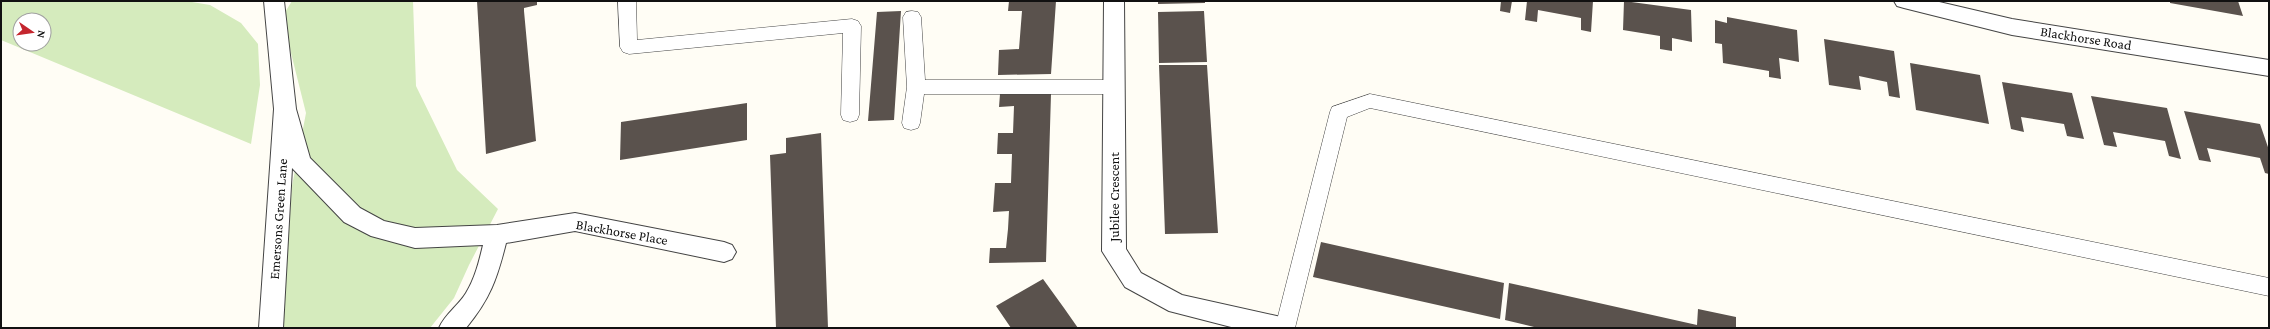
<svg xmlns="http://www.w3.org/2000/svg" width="2270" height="329" font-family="'Crimson Pro',serif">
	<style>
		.green { fill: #d5ebbd; fill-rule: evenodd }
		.building { fill: #5a524d }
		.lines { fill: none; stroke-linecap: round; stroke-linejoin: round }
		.lane-casing { stroke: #444; stroke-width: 1 }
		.street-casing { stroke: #444; stroke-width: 2 }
		.lane { fill: #fff; fill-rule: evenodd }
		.street { fill: #fff; fill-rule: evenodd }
		.labels { text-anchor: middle; stroke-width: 4; stroke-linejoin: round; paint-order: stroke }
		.street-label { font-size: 14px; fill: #111; stroke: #fff }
	</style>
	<rect width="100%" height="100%" fill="#fffdf5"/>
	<!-- green -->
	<path class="green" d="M1 1H186L210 5 241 23 258 44 260 85 251 144 1 40ZM20 20H44V44H20Z
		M292 1H413L416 86 457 170 498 209 469 265 454 298 430 328H282L292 186 306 113 282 17Z"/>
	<!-- building -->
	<path class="building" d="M477 1H537V5L524 8V11L536 141 486 154Z
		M1009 1H1056L1051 74 998 75 999 50 1019 49 1022 11H1008Z
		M1158 1H1205V3L1158 4Z
		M1501 1H1512L1510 13 1500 11Z
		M1527 1H1593L1591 32 1581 30V18L1538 10 1537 22 1525 20Z
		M1624 1 1691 10 1692 42 1672 38V51L1660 49V36L1623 30Z
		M2170 1H2238L2243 16 2170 3Z
		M901 11 894 120 868 121 877 12Z
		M1204 11 1207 62 1159 63 1158 12Z
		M1727 17 1797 30 1799 62 1779 58 1781 79 1769 77V71L1723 63 1722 44 1715 43V20L1727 23Z
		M1824 39 1894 51 1900 98 1889 96 1887 82 1859 76 1861 90 1829 85Z
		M1910 63 1980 75 1989 124 1916 110Z
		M1159 65H1207L1218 233 1165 234Z
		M2002 82 2072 93 2084 139 2067 136 2064 124 2021 117 2024 132 2011 129Z
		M1000 94H1051L1046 262 989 263 990 248H1006L1008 229 1009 211 993 212 995 183H1011L1012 154H997L998 133H1013L1014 106 999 107Z
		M2091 96 2167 108 2181 159 2169 156 2165 141 2113 132 2117 147 2104 145Z
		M747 103V140L620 160 621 122Z
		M2184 111 2260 124 2269 150V174L2265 173 2260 158 2207 148 2211 162 2199 160Z
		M821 133 828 328H776L770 155 786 153V138Z
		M1321 242 1504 283 1500 319 1313 277Z
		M1043 279 1064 308 1078 328H1011L996 306Z
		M1509 283 1697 325 1698 309 1736 317V328H1538L1505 320Z"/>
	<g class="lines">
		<!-- lane casing -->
		<g class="lane-casing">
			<path id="lane" d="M618 1H636L637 40 852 19 858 21 861 26 859 115 857 120 850 122 843 120 841 115 843 33 629 54 623 52 620 47Z
				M912 11 918 12 921 17 925 80H1114L1120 82 1123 87 1120 92 1114 94H924L920 123 918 128 911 130 904 128 902 123 907 87 903 17 906 12Z
				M1370 94 2269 278V296L1370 108 1347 117 1295 328H1275L1330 112 1332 107Z"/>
		</g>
		<!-- street casing -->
		<g class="street-casing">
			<path id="street" d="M264 1H284L296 109 310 158 360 208 384 221 415 228 497 225 575 213 724 242 732 245 736 252 732 259 724 262 575 231 506 243C497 279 490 299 466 328H439C445 314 458 306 466 293 475 278 479 262 483 245L415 248 371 236 344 222 292 168 283 328H259L274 109Z
				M1104 1H1124L1126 249 1141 273 1182 295 1281 317 1290 320 1293 328H1235L1169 311 1125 287 1102 251Z
				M1894 1H1935L2012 19 2269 60V76L2012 35 1904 8 1897 6Z"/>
		</g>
		<!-- lane -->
		<use href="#lane" class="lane"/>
		<!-- street -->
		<use href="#street" class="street"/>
	</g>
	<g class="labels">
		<!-- street labels -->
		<g class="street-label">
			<text transform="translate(2086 38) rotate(9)" y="5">Blackhorse Road</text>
			<text transform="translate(1114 197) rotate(-90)" y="5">Jubilee Crescent</text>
			<text transform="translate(278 219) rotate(-86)" y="5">Emersons Green Lane</text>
			<text transform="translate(622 232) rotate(10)" y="5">Blackhorse Place</text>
		</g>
	</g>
	<!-- border -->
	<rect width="2270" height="329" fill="none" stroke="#111111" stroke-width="4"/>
	<!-- north arrow -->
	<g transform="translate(32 32) rotate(103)"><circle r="19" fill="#ffffff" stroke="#a0a0a0"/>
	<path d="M0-3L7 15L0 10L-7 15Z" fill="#c4262e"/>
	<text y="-6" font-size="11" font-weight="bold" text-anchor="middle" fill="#111111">N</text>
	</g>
</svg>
